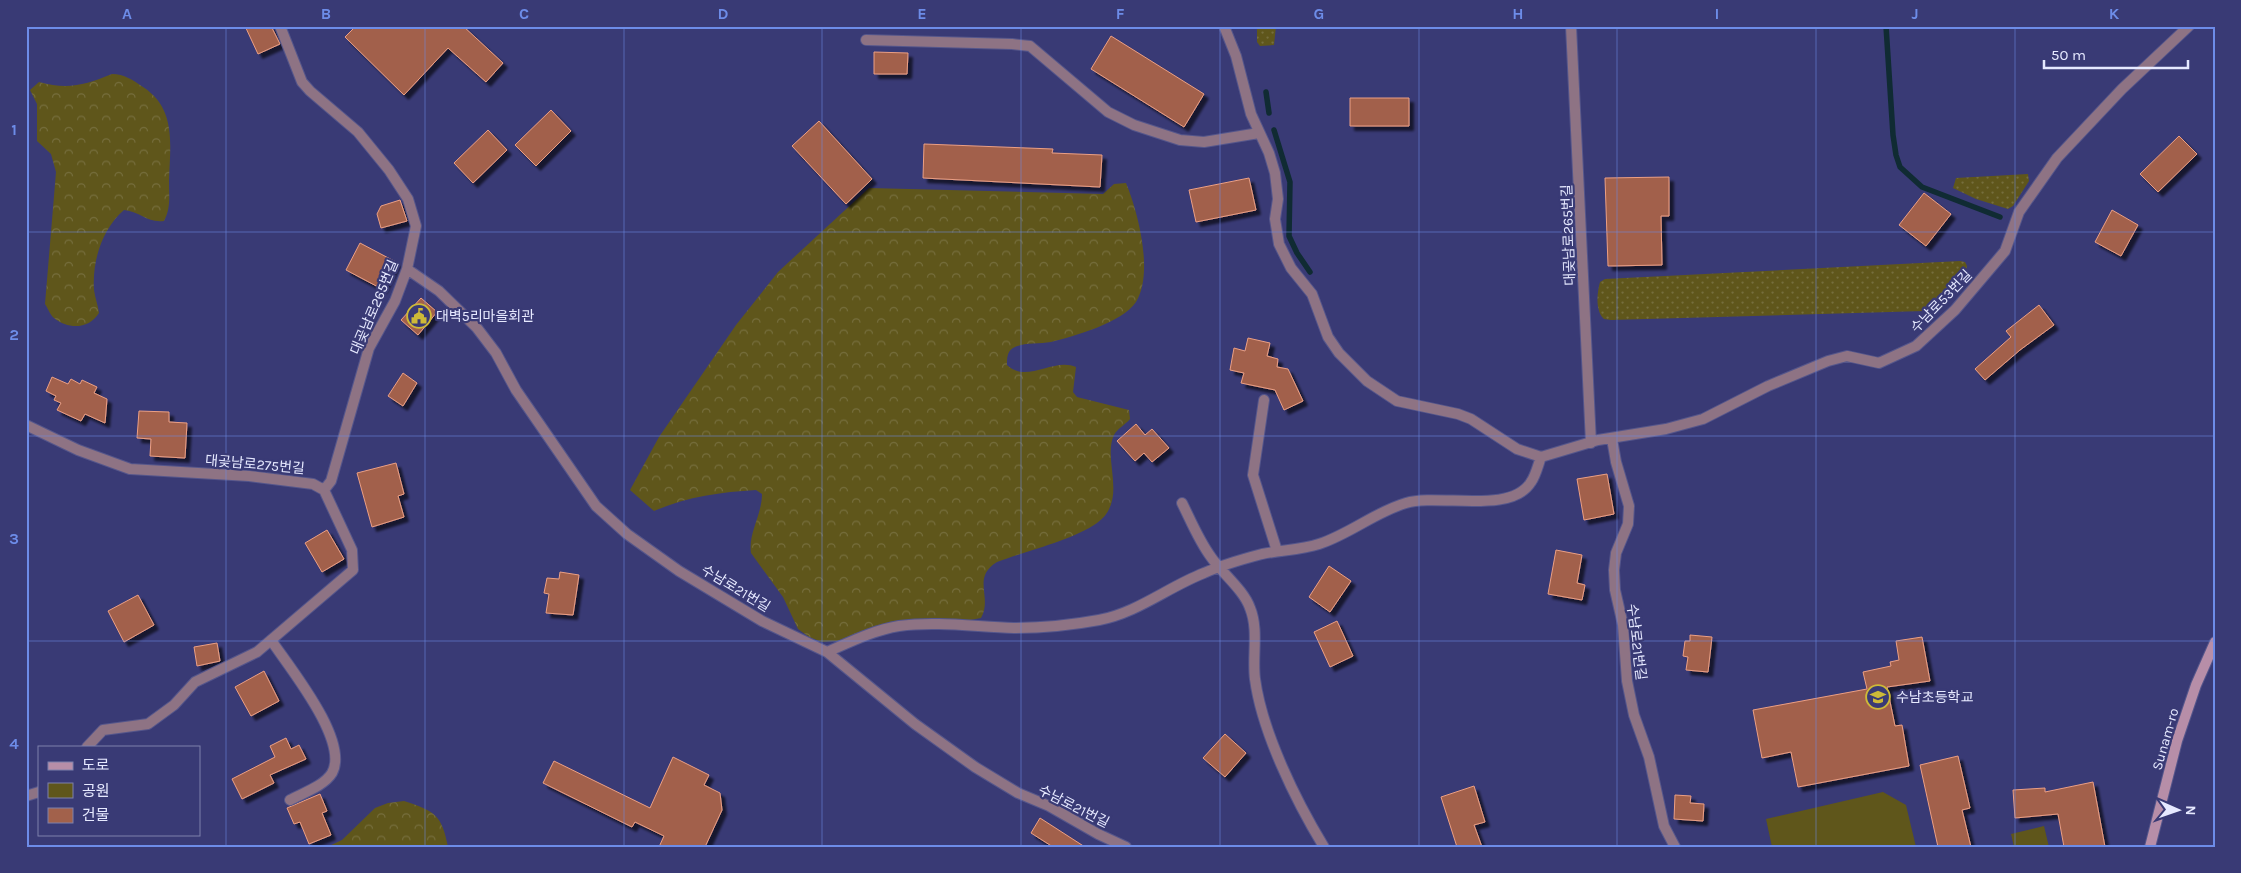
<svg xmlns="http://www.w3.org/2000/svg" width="2241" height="873" font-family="Karla,'Noto Sans KR',sans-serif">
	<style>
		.forest { fill: url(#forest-crowns) }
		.park { fill: #5f561b }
		.garden { fill: url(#garden-dots) }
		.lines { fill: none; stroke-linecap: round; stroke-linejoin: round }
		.stream { stroke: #102b33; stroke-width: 5.5 }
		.building { fill: #a2614b; stroke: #ec9f84; filter: url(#shadow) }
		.lane-casing { stroke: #55568b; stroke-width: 12 }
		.secondary-casing { stroke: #55568b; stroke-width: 12 }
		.lane { stroke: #8e7384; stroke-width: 10 }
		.secondary { stroke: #b78ea8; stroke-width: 10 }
		.grid { fill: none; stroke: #6d8ce8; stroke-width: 1; stroke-opacity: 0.55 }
		.labels { text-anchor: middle; stroke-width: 4.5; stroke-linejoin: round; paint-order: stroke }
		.street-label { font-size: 14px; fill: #e6e9ff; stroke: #393a75 }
		.poi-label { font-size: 14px; fill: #e6e9ff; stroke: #393a75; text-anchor: start }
		.neatline { fill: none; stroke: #6d8ce8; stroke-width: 2 }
		.grid-label { font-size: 16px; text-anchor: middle; font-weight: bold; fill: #6d8ce8 }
	</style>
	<defs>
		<pattern id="forest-crowns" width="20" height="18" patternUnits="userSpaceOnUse" patternTransform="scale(1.25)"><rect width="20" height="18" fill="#5f561b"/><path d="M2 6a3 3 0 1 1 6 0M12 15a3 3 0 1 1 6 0" fill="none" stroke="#766e3d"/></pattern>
		<pattern id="garden-dots" width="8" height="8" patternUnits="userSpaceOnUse" patternTransform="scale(1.25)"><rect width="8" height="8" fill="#5f561b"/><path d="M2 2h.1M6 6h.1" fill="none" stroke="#766e3d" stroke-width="1.8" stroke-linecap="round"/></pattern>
		<filter id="shadow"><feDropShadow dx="4.5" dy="4.5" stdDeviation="1" flood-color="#0009"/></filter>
	</defs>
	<rect width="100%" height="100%" fill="#393a75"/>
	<!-- forest -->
	<path class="forest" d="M112 74C124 74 133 80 143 87 177 109 170 145 169 181 169 196 171 208 164 221 147 223 141 212 124 210 102 229 92 261 94 290 95 298 98 305 99 313 89 329 69 330 54 318 50 315 48 308 45 304L56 172 51 154 37 141V104L30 90 39 82C68 90 85 85 112 74Z
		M1126 183C1138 212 1154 273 1136 302 1122 323 1074 336 1051 342 1039 344 1024 342 1013 348 1007 352 1007 358 1007 365 1026 384 1054 357 1076 367L1073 392 1077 397 1129 410 1130 419C1126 424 1117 429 1114 435 1102 460 1129 500 1097 523 1073 540 1026 551 997 562 971 578 993 597 981 618L970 620 913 619 890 622 837 641 822 642 809 637 798 629 783 597 751 553C748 533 762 515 762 494L756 490C721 492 686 497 654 511L630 490 659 437 736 325 778 272 869 188 1103 194 1114 184Z
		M404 801C435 811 442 815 448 847H327L342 840 375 808 388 803Z"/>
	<!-- park -->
	<path class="park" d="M1883 792 1906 805 1916 847H1772L1766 819Z
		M2044 826 2049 847H2014L2011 834Z"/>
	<!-- garden -->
	<path class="garden" d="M1257 26H1276L1274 45 1260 46 1257 42Z
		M2028 174 2029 181 2013 206 2008 209 1976 199 1953 188 1956 178Z
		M1960 261 1965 262 1967 266C1965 281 1938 306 1924 311L1611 320 1604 319C1595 311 1597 293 1600 282L1605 279Z"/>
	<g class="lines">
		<!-- stream -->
		<path class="stream" d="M1886 26 1893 135 1896 155 1900 167 1922 187 2000 217
			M1266 92 1269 113
			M1274 130 1290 182 1289 236 1297 253 1310 272"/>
	</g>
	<!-- building -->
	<path class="building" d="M245 26H271L280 44 258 54Z
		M356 26H463L503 63 486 82 448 48 404 95 345 37Z
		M1111 36 1204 94 1184 127 1091 69Z
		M874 52 908 53 907 74H874Z
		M1350 98H1409V126H1350Z
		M551 110 571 131 536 166 515 145Z
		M819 121 872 179 846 204 792 146Z
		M488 130 507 150 473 183 454 163Z
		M2179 136 2197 154 2158 192 2140 174Z
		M924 144 1053 149 1052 153 1102 155 1100 187 923 178Z
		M1669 177V216H1661L1662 265 1608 266 1605 178Z
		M1249 178 1256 210 1196 222 1189 190Z
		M1924 193 1951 214 1926 246 1899 225Z
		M400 200 407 221 381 228 377 214 381 206Z
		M2112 210 2138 225 2121 256 2095 242Z
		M360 243 396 262 382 289 346 270Z
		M421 298 437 312 418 335 401 320Z
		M2039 305 2054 325 2020 350 1985 380 1975 369 2011 337 2006 331Z
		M1248 338 1270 343 1267 356 1278 359 1277 367 1288 369 1303 401 1284 410 1275 390 1241 383 1244 373 1230 370 1234 348 1245 351Z
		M403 373 417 383 403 406 388 396Z
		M52 377 68 384 71 379 80 384 82 380 97 387 94 393 107 399 105 423 85 414 81 421 57 410 61 403 54 400 56 396 46 391Z
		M139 411 169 412V422L187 423 185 458 150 456 151 439 137 438Z
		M1136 424 1145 435 1152 429 1169 448 1152 462 1144 453 1135 461 1117 441Z
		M396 463 404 494 398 496 404 517 372 527 357 473Z
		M1607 474 1614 514 1584 520 1577 479Z
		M327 530 344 559 322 572 305 543Z
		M1556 550 1582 555 1577 583 1585 585 1582 600 1548 594Z
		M1329 566 1351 581 1330 612 1309 597Z
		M560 572 579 575 573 615 546 613 549 594 544 593 547 578 559 579Z
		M138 595 154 625 124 642 108 611Z
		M1337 621 1353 656 1330 667 1314 632Z
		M1690 635 1712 637 1708 672 1686 670 1688 657 1683 656 1685 641H1690Z
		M1922 637 1930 681 1887 687 1895 726 1902 725 1909 766 1798 787 1791 752 1762 758 1753 710 1867 689 1863 672 1891 666 1890 662 1899 660 1896 641Z
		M217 643 220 661 197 666 194 647Z
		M264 671 279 701 251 716 235 687Z
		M1225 734 1246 753 1225 777 1203 758Z
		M286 738 291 749 299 745 306 759 270 775 274 783 242 799 232 779 275 757 270 746Z
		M1958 756 1970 808 1962 810 1971 847H1938L1920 765Z
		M673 757 709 775 704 785 720 793 722 810 705 847H659L664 836 635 822 632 827 543 783 554 761 650 808Z
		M2093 782 2105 847H2064L2058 814 2015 818 2013 790 2045 788V792Z
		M1474 786 1485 822 1474 825 1482 847H1457L1441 797Z
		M320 794 327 811 322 813 331 835 309 844 300 822 294 824 287 808Z
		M1675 795 1691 796 1690 803 1704 804 1703 821 1674 819Z
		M1040 818 1085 847H1053L1031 833Z"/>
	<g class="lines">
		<!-- lane casing -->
		<g class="lane-casing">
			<path id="lane" d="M280 26 302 82 310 91 358 132 389 170 408 199 416 226 407 269 395 301 369 348 331 481 324 490
				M1224 26 1236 56 1251 114 1269 153 1275 173 1278 199 1275 219 1279 244 1291 268 1312 294 1328 337 1339 353 1367 381 1397 401 1458 414 1471 419 1517 449 1541 457 1598 440 1666 429 1703 419 1768 386 1828 361 1847 356 1879 363 1916 346 1955 310 2005 251 2019 212 2057 158 2122 89 2189 26
				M1571 26 1591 443
				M866 40 1012 44 1030 46 1108 112 1134 125 1180 140 1204 142 1259 133
				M407 269 439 291 477 328 496 353 516 390 596 506 627 534 679 571 762 621 827 652 915 724 975 767 1018 793 1049 806 1098 834 1126 847
				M1264 400 1253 475 1277 551
				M26 425 78 450 130 469 249 476 313 484 324 490 352 550 353 570 257 652 195 682 174 705 148 724 103 730 87 747
				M1612 439 1616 462 1629 506 1628 524 1616 553 1614 570 1615 590 1623 625 1627 681 1634 715 1649 757 1664 826 1675 847
				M1182 503C1191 521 1199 541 1211 557 1221 572 1244 590 1250 608 1259 630 1252 656 1255 679 1262 732 1296 801 1324 847
				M271 640C289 667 350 741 332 773 324 786 303 793 290 800
				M827 652C850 642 874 630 899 626 937 621 976 627 1014 628 1042 628 1072 625 1099 620 1137 613 1168 587 1204 573 1222 565 1243 559 1262 554 1281 550 1301 550 1319 544 1350 534 1375 512 1406 503 1438 493 1511 515 1531 482 1536 475 1538 465 1541 457
				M26 796 39 792"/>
		</g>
		<!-- secondary casing -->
		<g class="secondary-casing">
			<path id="secondary" d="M2150 847 2177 741 2196 685 2215 642"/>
		</g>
		<!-- lane -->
		<use href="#lane" class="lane"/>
		<!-- secondary -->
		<use href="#secondary" class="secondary"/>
	</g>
	<!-- grid -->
	<path class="grid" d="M226 26V847M425 26V847M624 26V847M822 26V847M1021 26V847M1220 26V847M1419 26V847M1617 26V847M1816 26V847M2015 26V847M26 232H2215M26 436H2215M26 641H2215"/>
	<!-- icons -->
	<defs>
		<g id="civic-ring" transform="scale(1.25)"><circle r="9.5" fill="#393a75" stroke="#cdb938" stroke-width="1.5"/><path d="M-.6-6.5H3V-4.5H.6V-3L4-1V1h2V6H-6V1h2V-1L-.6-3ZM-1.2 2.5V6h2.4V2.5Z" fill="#cdb938"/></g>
		<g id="school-ring" transform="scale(1.25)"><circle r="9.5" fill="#393a75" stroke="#cdb938" stroke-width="1.5"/><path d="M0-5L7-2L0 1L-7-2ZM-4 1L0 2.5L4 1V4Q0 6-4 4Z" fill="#cdb938"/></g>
	</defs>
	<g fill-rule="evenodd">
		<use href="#civic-ring" x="419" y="316"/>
		<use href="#school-ring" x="1878" y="697"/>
	</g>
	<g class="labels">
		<!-- street labels -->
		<g class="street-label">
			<text transform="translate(1568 235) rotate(-92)" y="5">대곶남로265번길</text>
			<text transform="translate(1941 301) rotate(-46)" y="5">수남로53번길</text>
			<text transform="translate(374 307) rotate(-67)" y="5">대곶남로265번길</text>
			<text transform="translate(255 464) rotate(5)" y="5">대곶남로275번길</text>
			<text transform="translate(736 588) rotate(31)" y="5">수남로21번길</text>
			<text transform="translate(1637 642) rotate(83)" y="5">수남로21번길</text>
			<text transform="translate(2165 739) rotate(-74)" y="5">Sunam-ro</text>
			<text transform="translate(1074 806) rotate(27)" y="5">수남로21번길</text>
		</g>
		<!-- poi labels -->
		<g class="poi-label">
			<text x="436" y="321">대벽5리마을회관</text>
			<text x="1896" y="702">수남초등학교</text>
		</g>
	</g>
	<!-- border -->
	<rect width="2241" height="873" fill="none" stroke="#393a75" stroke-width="55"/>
	<!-- legend -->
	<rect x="38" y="746" width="162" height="90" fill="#393a75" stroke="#7e80ac"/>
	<rect x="48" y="762" width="25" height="8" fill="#b78ea8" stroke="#7e80ac"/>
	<text x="82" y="770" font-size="15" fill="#e6e9ff">도로</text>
	<rect x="48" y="783" width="25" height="15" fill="#5f561b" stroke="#7e80ac"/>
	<text x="82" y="796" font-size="15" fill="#e6e9ff">공원</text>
	<rect x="48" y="808" width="25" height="15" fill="#a2614b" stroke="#7e80ac"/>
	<text x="82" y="820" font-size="15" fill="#e6e9ff">건물</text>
	<!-- north arrow -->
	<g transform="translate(2178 810) rotate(92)" stroke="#393a75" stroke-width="4" paint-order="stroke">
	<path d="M0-4L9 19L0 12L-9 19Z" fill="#e6e9ff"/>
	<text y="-8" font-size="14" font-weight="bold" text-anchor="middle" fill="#e6e9ff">N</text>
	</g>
	<!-- scale -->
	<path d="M2044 60v8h144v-8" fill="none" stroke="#e6e9ff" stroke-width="2.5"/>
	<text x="2051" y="60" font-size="15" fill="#e6e9ff" stroke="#393a75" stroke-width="4" paint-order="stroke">50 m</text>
	<rect x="28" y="28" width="2186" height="818" class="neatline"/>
	<g class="grid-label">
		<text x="127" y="19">A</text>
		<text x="326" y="19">B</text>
		<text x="524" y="19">C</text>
		<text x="723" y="19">D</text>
		<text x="922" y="19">E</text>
		<text x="1120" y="19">F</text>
		<text x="1319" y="19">G</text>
		<text x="1518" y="19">H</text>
		<text x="1717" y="19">I</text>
		<text x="1915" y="19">J</text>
		<text x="2114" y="19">K</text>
		<text x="14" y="135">1</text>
		<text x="14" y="340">2</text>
		<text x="14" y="544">3</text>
		<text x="14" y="749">4</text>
	</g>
</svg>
